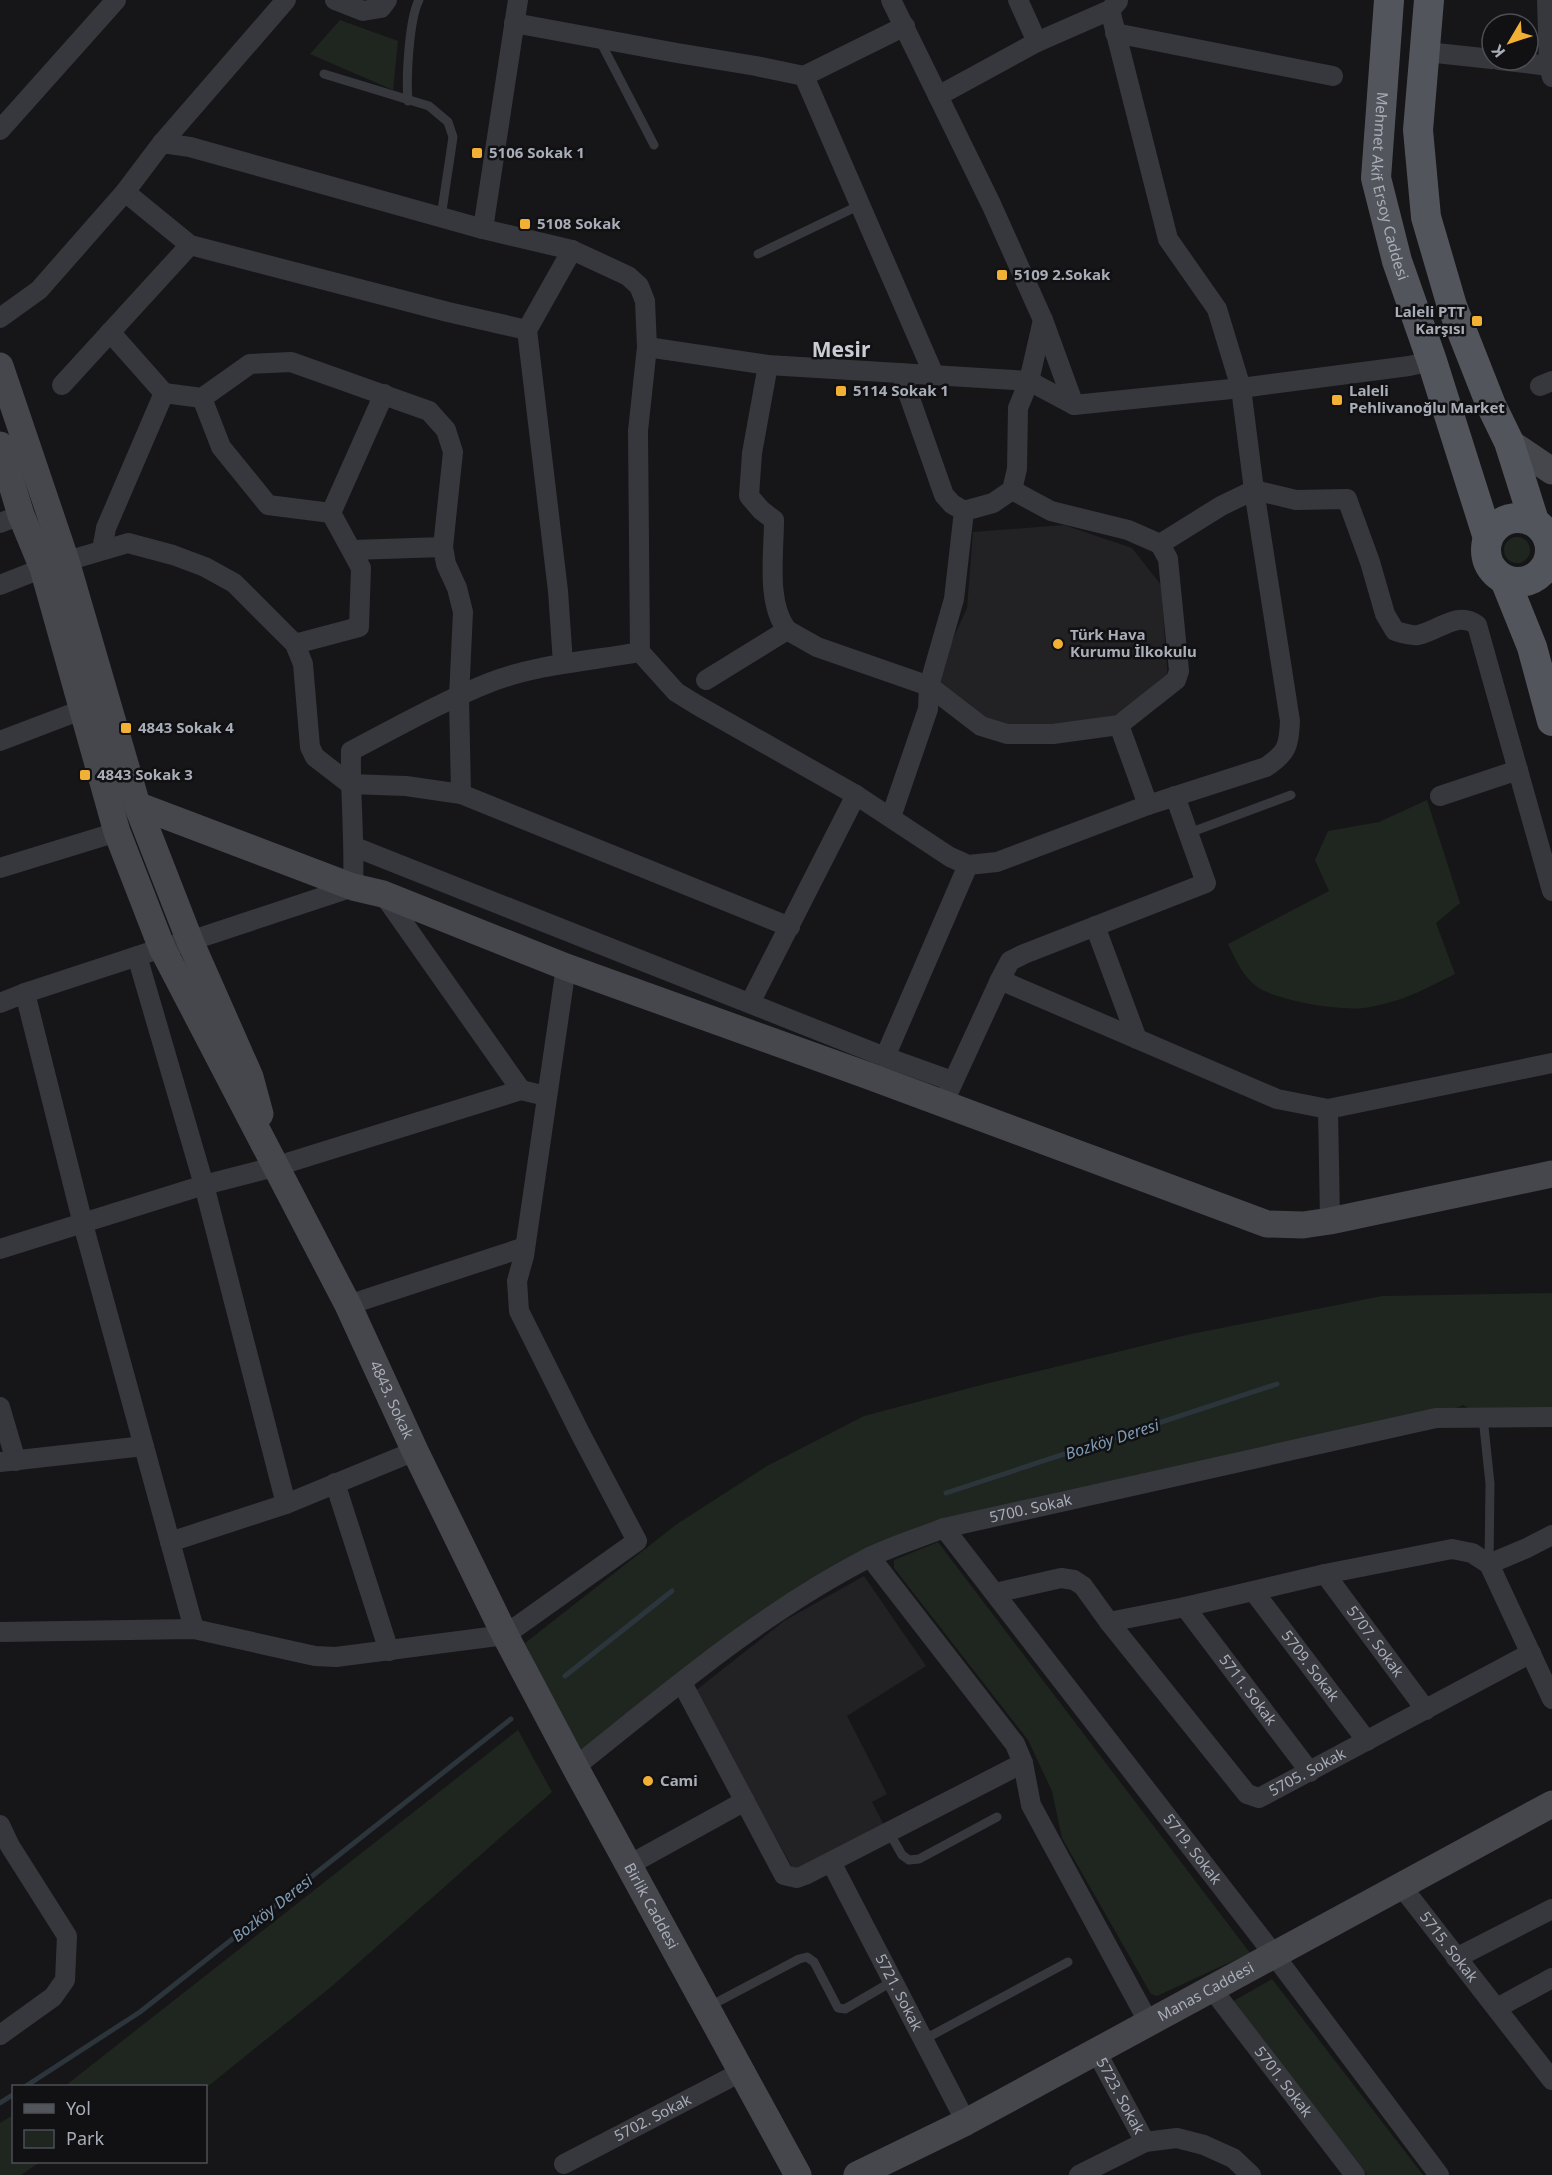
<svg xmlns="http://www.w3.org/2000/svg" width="1552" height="2175" font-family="'Noto Sans',sans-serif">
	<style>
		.built { fill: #222225 }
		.green { fill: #1e261f }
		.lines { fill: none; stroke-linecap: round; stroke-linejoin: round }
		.stream { stroke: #2c353c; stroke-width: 5 }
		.lane { stroke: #37383d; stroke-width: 9 }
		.street { stroke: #37383d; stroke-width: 20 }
		.secondary { stroke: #45474d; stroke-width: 27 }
		.primary { stroke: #53555c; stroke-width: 30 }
		.poi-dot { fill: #f2b134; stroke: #111113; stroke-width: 2 }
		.labels { text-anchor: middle; stroke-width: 5; stroke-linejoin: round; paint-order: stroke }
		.poi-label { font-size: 15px; font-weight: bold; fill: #a8adb8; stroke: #111113; text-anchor: start }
		.street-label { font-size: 15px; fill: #a8adb8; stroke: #111113 }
		.water-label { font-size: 16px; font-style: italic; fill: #7f9bb3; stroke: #111113 }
		.district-label { font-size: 21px; font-weight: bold; fill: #c9ccd4; stroke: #111113 }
	</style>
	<rect width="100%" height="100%" fill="#161618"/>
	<!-- built -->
	<path class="built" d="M1064 525 1132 548 1161 585 1168 681 1112 717 1063 729 985 722 933 682 967 608 973 532Z
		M864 1576 926 1666 847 1716 887 1794 872 1802 887 1831 797 1876 695 1691 784 1621Z"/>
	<!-- green -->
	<path class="green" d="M340 20 398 41 393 90 310 54Z
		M1504 550a13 13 0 1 1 26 0a13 13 0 1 1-26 0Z
		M1427 800 1460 903 1436 923 1455 974C1438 982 1422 991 1404 998 1392 1002 1377 1006 1364 1008 1339 1011 1276 1001 1256 986 1242 975 1236 960 1228 944L1329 891 1315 860 1328 831 1379 822Z
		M1552 1293V1410L1477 1413 1463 1405 1449 1411 906 1537 807 1581 578 1756 525 1643 677 1524 767 1466 864 1416 985 1384 1191 1334 1382 1296Z
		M938 1542 1250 1953 1157 1996 1151 1994 1062 1838 1052 1791 1028 1740 894 1568V1560Z
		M518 1730 552 1792 331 1987 206 2088 65 2086Z
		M1272 1979 1423 2175H1367L1232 2002Z
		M13 2115 14 2162H40L21 2175H0V2123Z"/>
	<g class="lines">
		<!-- stream -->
		<path class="stream" d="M946 1493 1277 1384
			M565 1676 672 1591
			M26 2086 140 2012 511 1719
			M0 2103 14 2094"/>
		<!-- lane -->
		<path class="lane" d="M600 41 654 145
			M324 74 429 106 448 122 453 137 441 217
			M408 101C406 78 409 19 419 0
			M758 254 860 205
			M1189 833 1291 795
			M1483 1417 1490 1484 1489 1564
			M889 1832 902 1855 909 1860 919 1859 997 1817
			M708 2007 799 1959 807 1957 814 1962 838 2008 845 2009 893 1981
			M923 2040 1068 1962"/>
		<!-- street -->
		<g class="street">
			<path d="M335 0 363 11 381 8 387 0"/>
			<path d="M891 0 991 204 1043 320 1074 405"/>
			<path d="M1018 0 1037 42"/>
			<path d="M1547 0 1549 66 1552 77"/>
			<path d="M514 23 677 53 756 66 804 76 905 26"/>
			<path d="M1115 33 1333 76"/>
			<path d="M1426 54 1436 53 1492 59"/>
			<path d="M1499 60 1549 66"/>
			<path d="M804 76 934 375"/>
			<path d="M938 96 1037 42 1110 10 1118 1"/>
			<path d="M0 130 116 0"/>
			<path d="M162 143 286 0"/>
			<path d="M125 192 190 245 448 312 527 330"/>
			<path d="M483 229 518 0"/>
			<path d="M0 318 39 290 125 192 162 143 190 147 483 229 572 250 628 276 639 286 645 301 647 347 638 431 640 652 676 692 697 705 856 795 950 857 968 865 997 862 1148 805 1266 767C1287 753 1289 746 1290 721L1254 490 1241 388 1217 309 1168 239 1110 10"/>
			<path d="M647 347 768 365 1029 381 1074 405 1241 388 1409 366 1432 361"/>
			<path d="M768 365 752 453 749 496 761 510 774 520C774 554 766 603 787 630"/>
			<path d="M901 373 944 495 952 504 964 511 993 503 1012 490 1051 511 1128 530 1160 544"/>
			<path d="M62 385 190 245"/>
			<path d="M1540 386 1552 381"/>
			<path d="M164 393 202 398 250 364 291 362 429 411 446 430 453 452 443 547 446 564 457 588 463 612 459 697 461 794"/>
			<path d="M202 398 221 447 268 505 331 513 361 568 359 627 295 644"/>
			<path d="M1012 490 1017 469 1018 408 1029 381 1043 320"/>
			<path d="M331 513 384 394"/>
			<path d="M0 523 21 515"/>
			<path d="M102 550 106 528 164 393 110 332"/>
			<path d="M352 550 443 547"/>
			<path d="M0 585 43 568 128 543 173 555 205 567 234 583 295 644 303 664 310 747 315 757 350 784 406 786 461 794 790 927"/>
			<path d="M563 663 558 591 527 330 572 250"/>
			<path d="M706 680 787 630 817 647 929 686 981 726 1007 734H1053L1119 725 1176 680 1179 671 1168 559 1160 544 1221 506 1254 490 1296 500 1347 499 1370 562 1385 614 1395 631C1402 633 1411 636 1418 635 1439 631 1457 610 1477 625L1552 891"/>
			<path d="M1119 725 1148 805"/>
			<path d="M0 741 84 709"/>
			<path d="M1440 796 1518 770"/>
			<path d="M891 817 928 709 929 686 954 599 964 511"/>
			<path d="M355 847 885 1057 952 1081"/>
			<path d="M0 868 117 832"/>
			<path d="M383 894 521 1090"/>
			<path d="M1095 926 1137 1039"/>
			<path d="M137 956 204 1185 286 1504"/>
			<path d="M1000 980 1277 1099 1328 1109 1552 1063"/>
			<path d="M25 993 83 1224 194 1629"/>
			<path d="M0 1003 25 993 162 948 190 941 353 887C355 841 350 796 351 751 397 727 443 701 491 682 538 664 590 661 640 652"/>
			<path d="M750 1003 856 795"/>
			<path d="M885 1057 968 865"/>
			<path d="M948 1093 1000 980 1010 961 1024 954 1206 883 1175 796"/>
			<path d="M1328 1109 1330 1221"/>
			<path d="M0 1249 204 1185 274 1167 521 1090 546 1096"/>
			<path d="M348 1305 525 1247"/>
			<path d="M0 1407 16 1461"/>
			<path d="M0 1462 144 1446"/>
			<path d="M335 1483 389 1651"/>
			<path id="s1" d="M944 1528 1275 1956 1439 2175"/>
			<path d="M170 1542 286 1504 415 1451"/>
			<path d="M870 1557 1015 1744 1023 1763 1031 1805 1149 2023"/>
			<path d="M1489 1564 1527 1548 1552 1535"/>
			<path id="s2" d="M1325 1574 1426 1710"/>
			<path id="s3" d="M1254 1592 1367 1741"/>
			<path id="s4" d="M995 1593 1061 1578 1074 1580 1083 1586 1109 1622 1247 1794 1259 1798 1531 1653"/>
			<path id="s5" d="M1185 1607 1310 1772"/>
			<path d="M1109 1622 1185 1607 1325 1574 1452 1549 1472 1553 1489 1564 1552 1699"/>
			<path d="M0 1632 194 1629 315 1656 336 1657 505 1635 637 1541 580 1433 519 1311 517 1281 524 1256 566 967"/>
			<path d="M682 1683 784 1875 797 1878 805 1875 1023 1763"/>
			<path id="s6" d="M575 1767C668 1693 761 1613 868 1558 892 1546 919 1538 944 1528L1436 1418 1552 1417"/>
			<path d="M0 1825 10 1846 67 1936 65 1980 53 1997 0 2035"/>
			<path id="s7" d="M831 1862 966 2122"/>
			<path d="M629 1865 745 1801"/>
			<path id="s8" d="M1402 1887 1552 2080"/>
			<path d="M1456 1958 1552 1909"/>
			<path id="s9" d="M1212 1989 1355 2175"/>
			<path d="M1497 2008 1552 1978"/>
			<path id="s10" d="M1096 2051 1145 2142"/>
			<path id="s11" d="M564 2164 743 2071"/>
			<path d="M1079 2175 1145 2142 1177 2138 1204 2145 1233 2158 1251 2175"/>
		</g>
		<!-- secondary -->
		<g class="secondary">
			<path d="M0 366 66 561 137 805 190 941 250 1077 260 1114"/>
			<path d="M1509 442 1552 471"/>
			<path id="s12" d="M0 445 21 515 43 568 117 832 162 948 348 1305 415 1451 505 1635 575 1767 798 2175"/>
			<path d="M1551 548 1552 547"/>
			<path d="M137 805 353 887 383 894 566 967 869 1076 1267 1224 1303 1225 1330 1221 1552 1174"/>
			<path id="s13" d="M857 2175 966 2122 1552 1804"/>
		</g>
		<!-- primary -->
		<g class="primary">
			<path id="s14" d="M1389 0 1376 178 1397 261 1432 361 1488 538"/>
			<path d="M1429 0 1418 130 1426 217 1452 306 1491 405 1509 442 1534 521"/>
			<circle cx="1518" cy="550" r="32"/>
			<path d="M1505 580 1532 647 1552 721"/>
		</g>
	</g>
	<!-- markers -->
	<g class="poi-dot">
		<rect x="471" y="147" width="12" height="12" rx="3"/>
		<rect x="519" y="218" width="12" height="12" rx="3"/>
		<rect x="996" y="269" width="12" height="12" rx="3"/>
		<rect x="1471" y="315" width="12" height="12" rx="3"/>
		<rect x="835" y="385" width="12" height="12" rx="3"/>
		<rect x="1331" y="394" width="12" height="12" rx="3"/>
		<circle cx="1058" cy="644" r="6"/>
		<rect x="120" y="722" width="12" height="12" rx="3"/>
		<rect x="79" y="769" width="12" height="12" rx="3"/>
		<circle cx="648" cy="1781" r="6"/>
	</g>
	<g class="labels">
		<!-- poi labels -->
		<g class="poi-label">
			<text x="489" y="158">5106 Sokak 1</text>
			<text x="537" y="229">5108 Sokak</text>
			<text x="1014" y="280">5109 2.Sokak</text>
			<text x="1465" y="317" text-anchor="end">Laleli PTT<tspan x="1465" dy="17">Karşısı</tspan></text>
			<text x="853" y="396">5114 Sokak 1</text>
			<text x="1349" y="396">Laleli<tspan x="1349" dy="17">Pehlivanoğlu Market</tspan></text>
			<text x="1070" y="640">Türk Hava<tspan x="1070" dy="17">Kurumu İlkokulu</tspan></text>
			<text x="138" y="733">4843 Sokak 4</text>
			<text x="97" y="780">4843 Sokak 3</text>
			<text x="660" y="1786">Cami</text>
		</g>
		<!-- street labels -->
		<g class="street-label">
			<text dy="5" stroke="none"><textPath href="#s14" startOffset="188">Mehmet Akif Ersoy Caddesi</textPath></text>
			<text dy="5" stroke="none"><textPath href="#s12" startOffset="1036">4843. Sokak</textPath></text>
			<text dy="5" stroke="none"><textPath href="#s6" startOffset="531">5700. Sokak</textPath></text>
			<text dy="5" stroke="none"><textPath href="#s2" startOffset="84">5707. Sokak</textPath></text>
			<text dy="5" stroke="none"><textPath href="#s3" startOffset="93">5709. Sokak</textPath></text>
			<text dy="5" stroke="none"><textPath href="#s5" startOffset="104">5711. Sokak</textPath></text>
			<text dy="5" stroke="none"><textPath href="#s4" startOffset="424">5705. Sokak</textPath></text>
			<text dy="5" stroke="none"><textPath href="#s1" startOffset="406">5719. Sokak</textPath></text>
			<text dy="5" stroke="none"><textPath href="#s12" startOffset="1605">Birlik Caddesi</textPath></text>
			<text dy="5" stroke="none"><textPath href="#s8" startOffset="76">5715. Sokak</textPath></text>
			<text dy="5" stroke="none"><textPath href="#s7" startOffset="147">5721. Sokak</textPath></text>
			<text dy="5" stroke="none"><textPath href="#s13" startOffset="394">Manas Caddesi</textPath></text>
			<text dy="5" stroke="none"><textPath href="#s9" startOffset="117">5701. Sokak</textPath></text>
			<text dy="5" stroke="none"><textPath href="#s10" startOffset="51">5723. Sokak</textPath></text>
			<text dy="5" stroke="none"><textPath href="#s11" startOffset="100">5702. Sokak</textPath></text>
		</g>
		<!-- water labels -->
		<g class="water-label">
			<text transform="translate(1112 1439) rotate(-18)" y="6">Bozköy Deresi</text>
			<text transform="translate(272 1908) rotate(-38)" y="6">Bozköy Deresi</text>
		</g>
		<!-- district labels -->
		<g class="district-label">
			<text x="841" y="357">Mesir</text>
		</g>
	</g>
	<!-- legend -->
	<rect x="12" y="2085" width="195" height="78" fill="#111113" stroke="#4d4f55" stroke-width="1.5"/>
	<rect x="24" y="2104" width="30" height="9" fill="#53555c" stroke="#4d4f55" stroke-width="1.5"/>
	<text x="66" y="2115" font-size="18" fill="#a8adb8">Yol</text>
	<rect x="24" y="2130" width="30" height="18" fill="#1e261f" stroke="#4d4f55" stroke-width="1.5"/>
	<text x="66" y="2145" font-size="18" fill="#a8adb8">Park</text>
	<!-- north arrow -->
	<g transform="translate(1510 42) rotate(231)"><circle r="28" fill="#111113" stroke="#4d4f55" stroke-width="1.5"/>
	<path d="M0-4.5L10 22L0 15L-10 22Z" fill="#f2b134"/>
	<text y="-9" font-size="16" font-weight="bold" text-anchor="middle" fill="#a8adb8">K</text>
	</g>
</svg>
